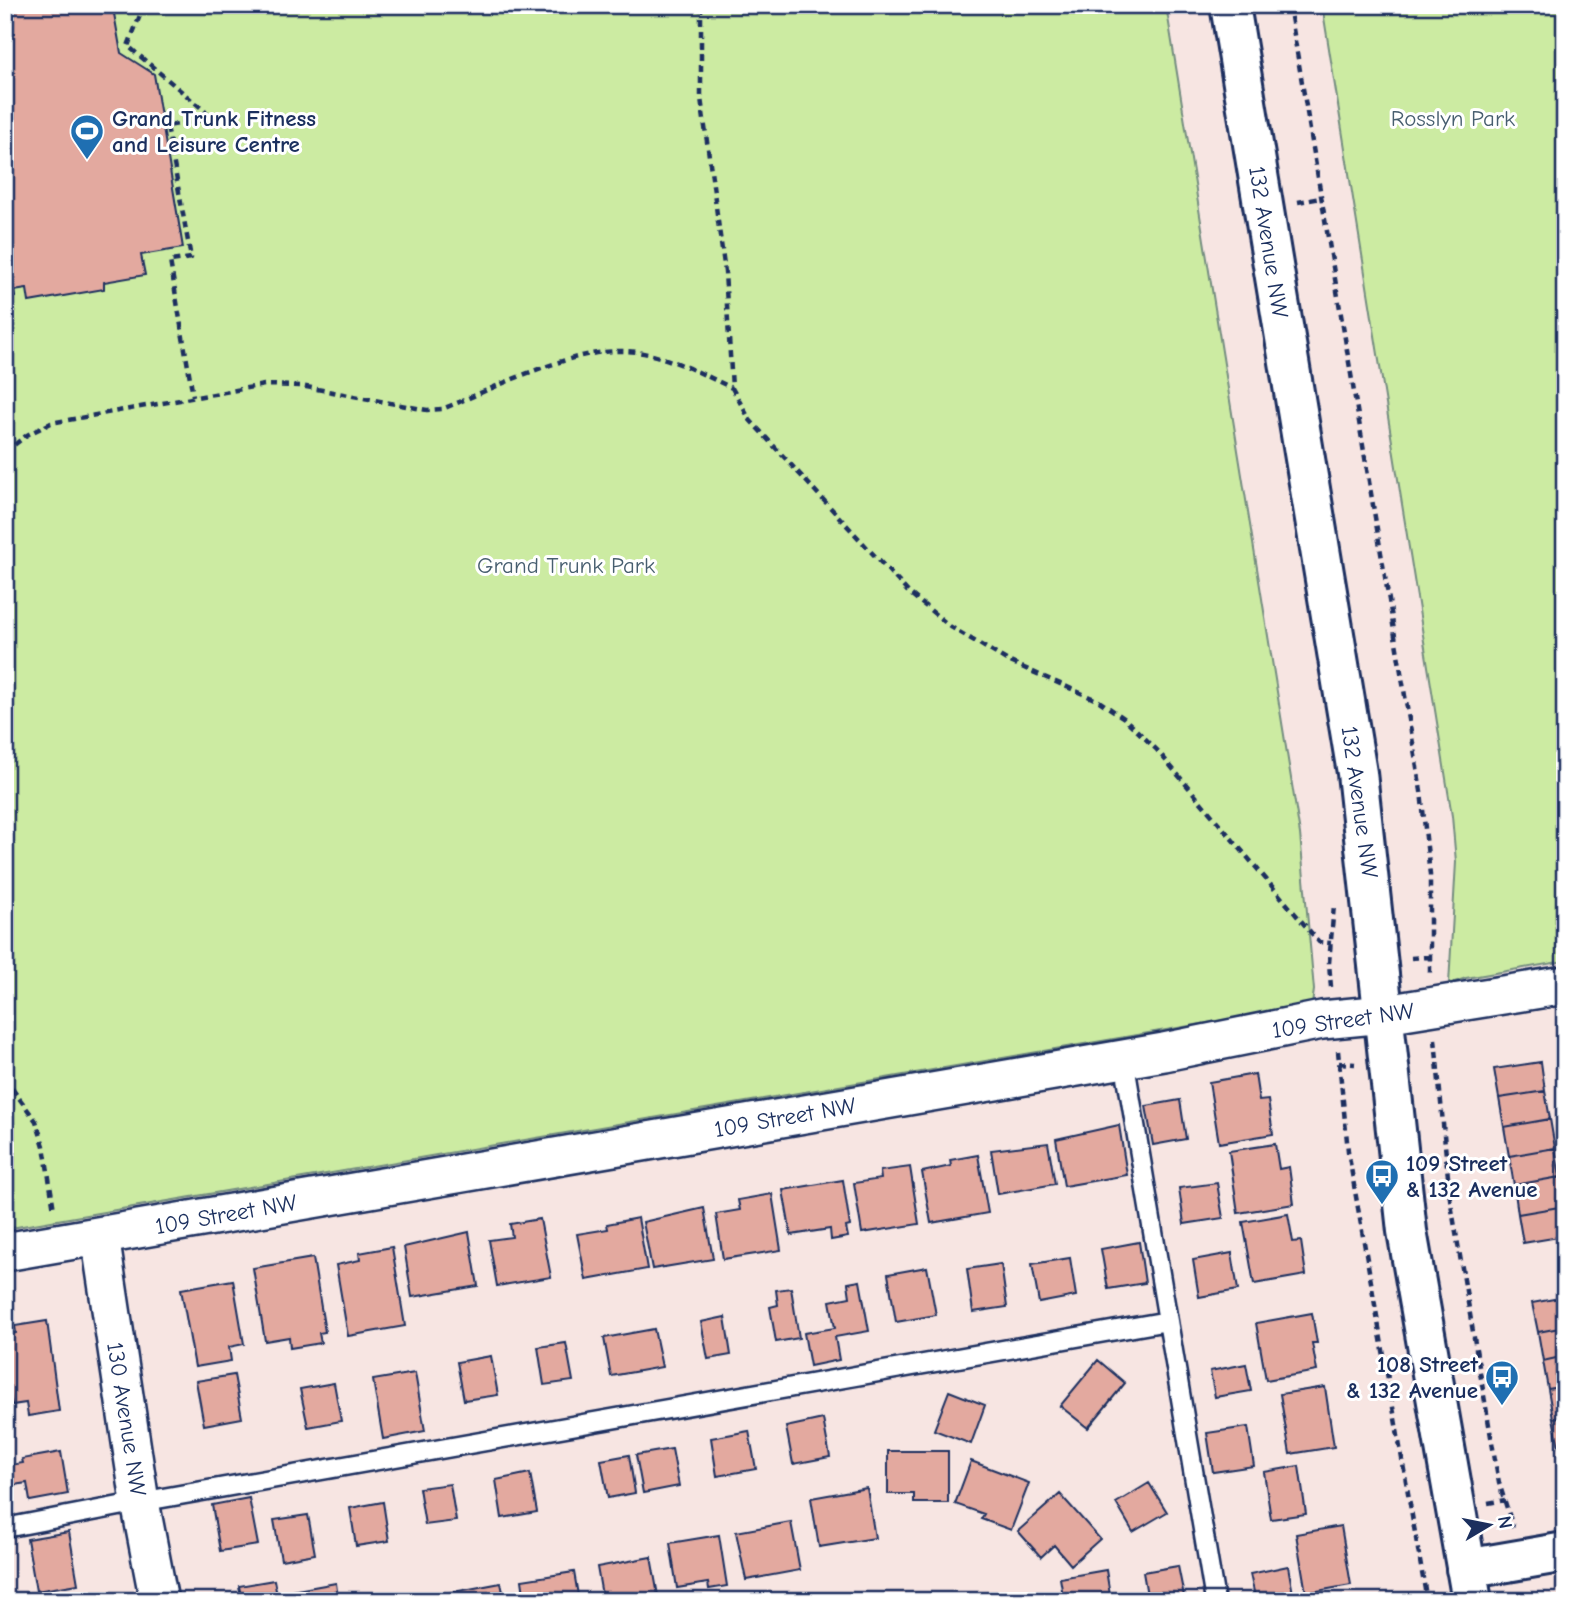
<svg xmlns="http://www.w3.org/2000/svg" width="1570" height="1606" font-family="'Comic Neue',sans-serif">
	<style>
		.green { fill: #cceba2; stroke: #748d80; stroke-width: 2 }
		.building { fill: #e3a99f; stroke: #1b2f5e; stroke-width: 2 }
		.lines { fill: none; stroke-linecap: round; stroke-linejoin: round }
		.lane-casing { stroke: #1b2f5e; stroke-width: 23 }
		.street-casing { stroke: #1b2f5e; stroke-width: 42 }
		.secondary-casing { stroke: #1b2f5e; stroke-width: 44 }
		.path { stroke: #1b2f5e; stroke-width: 4.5; stroke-dasharray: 7 5; stroke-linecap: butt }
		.lane { stroke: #fff; stroke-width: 18 }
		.street { stroke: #fff; stroke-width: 37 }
		.secondary { stroke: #fff; stroke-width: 38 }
		.labels { text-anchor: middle; stroke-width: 6; stroke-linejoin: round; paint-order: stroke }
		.poi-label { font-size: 23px; font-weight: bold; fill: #1b2f5e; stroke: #fff; text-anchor: start }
		.park-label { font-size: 23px; fill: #475e6f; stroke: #fff }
		.street-label { font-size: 23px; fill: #1b2f5e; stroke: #fff }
	</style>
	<rect width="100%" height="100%" fill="#f7e5e2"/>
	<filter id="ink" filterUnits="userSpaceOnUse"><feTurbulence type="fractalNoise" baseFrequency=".0143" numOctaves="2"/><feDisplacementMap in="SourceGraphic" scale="14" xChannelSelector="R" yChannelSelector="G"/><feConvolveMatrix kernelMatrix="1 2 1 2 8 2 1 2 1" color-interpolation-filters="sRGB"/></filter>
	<g filter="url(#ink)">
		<!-- green -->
		<path class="green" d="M5 5H1166L1300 834 1314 990 1312 1005 5 1229Z
			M1322 5H1565V961L1466 978 1449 984 1456 862 1452 816Z"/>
		<!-- building -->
		<path class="building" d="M5 5H84L86 12 113 8 121 53 154 74 183 248 141 255 145 275 104 282V289L29 302 27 289 14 291 15 297 5 299Z
			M1541 1062 1545 1091 1499 1098 1494 1069Z
			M1255 1074 1259 1101 1268 1100 1273 1134 1219 1143 1209 1082Z
			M1545 1091 1550 1119 1504 1127 1499 1098Z
			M1180 1100 1186 1139 1153 1145 1146 1106Z
			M1550 1119 1555 1148 1509 1156 1504 1127Z
			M1119 1125 1127 1175 1064 1186 1056 1139Z
			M1048 1143 1055 1184 998 1194 991 1150Z
			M1275 1144 1279 1169 1289 1167 1294 1204 1238 1213 1229 1151Z
			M1555 1148 1560 1177 1514 1185 1509 1156Z
			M978 1155 988 1213 931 1223 922 1172 951 1166 950 1160Z
			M910 1167 919 1224 862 1233 854 1183 881 1179 880 1171Z
			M1560 1177 1565 1206 1518 1214 1514 1185Z
			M843 1180 850 1226 846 1227 848 1237 831 1240 830 1229 791 1235 783 1190Z
			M1217 1183 1223 1218 1184 1224 1179 1188Z
			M772 1194 781 1250 723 1259 716 1214 740 1210 738 1200Z
			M1565 1206V1236L1523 1243 1518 1214Z
			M704 1208 713 1259 652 1269 643 1222Z
			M1288 1214 1293 1242 1301 1241 1306 1275 1254 1284 1243 1222Z
			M638 1218 647 1269 586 1280 577 1234 608 1229 607 1224Z
			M540 1219 551 1277 497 1286 489 1240 512 1237 510 1224Z
			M469 1232 478 1286 412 1297 404 1247Z
			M1139 1242 1145 1283 1108 1289 1101 1249Z
			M392 1247 405 1326 348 1336 336 1265 360 1260 359 1253Z
			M1232 1253 1238 1290 1199 1297 1193 1260Z
			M313 1258 325 1332 319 1333 321 1343 290 1348 289 1337 265 1341 253 1268Z
			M1070 1258 1076 1296 1039 1303 1032 1264Z
			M1001 1264 1007 1307 973 1312 967 1269Z
			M927 1267 936 1315 896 1322 888 1274Z
			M233 1280 244 1344 229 1347 231 1361 195 1367 181 1289Z
			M860 1281 869 1331 835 1337 839 1360 810 1366 804 1333 835 1328 830 1301 850 1297 848 1283Z
			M791 1288 799 1338 776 1342 770 1307 778 1305 776 1290Z
			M1565 1297V1327L1538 1332 1532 1303Z
			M1312 1313 1317 1343H1312L1317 1371 1266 1380 1256 1323Z
			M725 1317 731 1355 708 1359 701 1322Z
			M47 1321 59 1411 28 1416 26 1403 12 1405 5 1367V1335L16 1333 15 1326Z
			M1565 1327V1356L1543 1361 1538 1332Z
			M654 1329 662 1367 611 1376 604 1338Z
			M566 1343 573 1381 544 1385 538 1347Z
			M491 1356 498 1395 464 1400 457 1362Z
			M1565 1356V1386L1548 1389 1543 1361Z
			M1098 1360 1125 1383 1088 1428 1060 1406Z
			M1246 1364 1251 1391 1215 1397 1210 1371Z
			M415 1373 425 1431 383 1439 373 1380Z
			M234 1375 242 1418 204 1425 196 1381Z
			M334 1383 341 1421 308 1427 300 1389Z
			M1565 1386V1416L1553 1418 1548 1389Z
			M1325 1387 1334 1447 1290 1454 1280 1394Z
			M949 1391 985 1405 971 1444 934 1430Z
			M1565 1416V1446L1559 1447 1553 1418Z
			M823 1419 830 1457 793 1464 786 1427Z
			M1248 1427 1254 1466 1213 1472 1207 1433Z
			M749 1431 756 1469 717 1476 711 1438Z
			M672 1449 679 1486 643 1493 636 1455Z
			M888 1451H948V1503H914V1494H888Z
			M61 1452 68 1494 30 1501 27 1483 14 1485 10 1465 23 1463 22 1459Z
			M629 1455 635 1493 608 1498 601 1460Z
			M971 1461 1029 1483 1011 1530 981 1519 984 1514 955 1504Z
			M1299 1466 1306 1514 1271 1519 1264 1472Z
			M530 1473 537 1512 502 1518 496 1480Z
			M1149 1483 1167 1512 1133 1532 1116 1503Z
			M450 1484 456 1521 425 1525 419 1488Z
			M867 1488 875 1538 819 1547 811 1498Z
			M1060 1494 1100 1539 1071 1565 1054 1545 1041 1557 1018 1531Z
			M249 1498 258 1545 220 1551 212 1505Z
			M383 1502 389 1541 356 1546 350 1508Z
			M308 1515 315 1554 281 1560 274 1520Z
			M791 1522 800 1570 746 1580 736 1532Z
			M1341 1526 1351 1585 1306 1593 1296 1534Z
			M69 1532 78 1584 36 1591 27 1539Z
			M719 1535 727 1586 709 1589 708 1583 677 1588 670 1543Z
			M651 1557 659 1601H603L597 1567Z
			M1178 1566 1185 1601H1148L1143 1572Z
			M1288 1566 1294 1599 1256 1601 1250 1574Z
			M1106 1570 1111 1601H1064L1060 1578Z
			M574 1572 579 1601H525L522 1580Z
			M274 1580 278 1601H242L239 1586Z
			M336 1583 338 1598 354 1595 355 1601H293L291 1591Z
			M501 1583 505 1601H450L448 1593Z"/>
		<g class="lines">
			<!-- lane casing -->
			<g class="lane-casing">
				<path id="lane" d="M1124 1059 1215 1601
					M5 1528 140 1502 1168 1321"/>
			</g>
			<!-- street casing -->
			<g class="street-casing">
				<path id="street" d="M100 1236 140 1502 159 1601
					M5 1252 1164 1052 1322 1020 1385 1014 1565 985"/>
			</g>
			<!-- secondary casing -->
			<g class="secondary-casing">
				<path id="secondary" d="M1230 5 1357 773 1407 1231 1472 1601
					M1466 1569 1565 1552"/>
			</g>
			<!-- path -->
			<path class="path" d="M144 5 128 46 213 118 167 126 191 258 170 261 193 396
				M701 5V98L725 272 732 388 750 420 908 592 951 627 1008 661 1099 701 1124 718 1157 750 1319 942 1331 943
				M1289 5 1421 791 1430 875V975
				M1298 202 1321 198
				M5 452 27 435 51 423 264 385 301 386 427 410 442 409C499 387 576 344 637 352 671 357 702 374 732 388
				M1411 958 1429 957
				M1331 987 1329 963 1334 905
				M1435 1039 1450 1198 1499 1483 1513 1527
				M1338 1051 1348 1151 1427 1601
				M1339 1063 1355 1064
				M5 1079 36 1121 44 1146 54 1210
				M1488 1503 1505 1500"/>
			<!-- lane -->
			<use href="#lane" class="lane"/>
			<!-- street -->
			<use href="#street" class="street"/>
			<!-- secondary -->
			<use href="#secondary" class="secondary"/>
		</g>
	</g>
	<!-- icons -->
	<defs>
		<g id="stadium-pin" transform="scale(1.75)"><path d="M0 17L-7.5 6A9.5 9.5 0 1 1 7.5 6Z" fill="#1f6fb2" stroke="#fff"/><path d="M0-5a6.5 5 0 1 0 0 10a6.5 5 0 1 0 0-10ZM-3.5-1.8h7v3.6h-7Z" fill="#fff"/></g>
		<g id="bus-pin" transform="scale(1.75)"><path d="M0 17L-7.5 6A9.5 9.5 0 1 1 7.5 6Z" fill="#1f6fb2" stroke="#fff"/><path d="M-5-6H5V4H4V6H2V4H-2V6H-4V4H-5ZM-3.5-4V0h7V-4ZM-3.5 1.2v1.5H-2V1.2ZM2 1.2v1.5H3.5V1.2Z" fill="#fff"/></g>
	</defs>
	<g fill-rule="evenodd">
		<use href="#stadium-pin" x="87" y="131"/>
		<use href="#bus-pin" x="1382" y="1176"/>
		<use href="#bus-pin" x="1502" y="1377"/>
	</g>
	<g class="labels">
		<!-- poi labels -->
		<g class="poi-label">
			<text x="112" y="126">Grand Trunk Fitness<tspan x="112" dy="26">and Leisure Centre</tspan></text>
			<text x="1406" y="1171">109 Street<tspan x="1406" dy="26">&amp; 132 Avenue</tspan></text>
			<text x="1478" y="1372" text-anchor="end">108 Street<tspan x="1478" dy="26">&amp; 132 Avenue</tspan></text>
		</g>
		<!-- park labels -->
		<g class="park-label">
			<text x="1453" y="126">Rosslyn Park</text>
			<text x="566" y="573">Grand Trunk Park</text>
		</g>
		<!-- street labels -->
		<g class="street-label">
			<text transform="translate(1269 242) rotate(81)" y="8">132 Avenue NW</text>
			<text transform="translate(1360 802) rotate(82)" y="8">132 Avenue NW</text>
			<text transform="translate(1343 1020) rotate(-8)" y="8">109 Street NW</text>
			<text transform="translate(785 1117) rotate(-10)" y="8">109 Street NW</text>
			<text transform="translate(226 1214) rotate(-10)" y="8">109 Street NW</text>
			<text transform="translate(127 1419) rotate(81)" y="8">130 Avenue NW</text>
		</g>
	</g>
	<!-- margin -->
	<rect width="1570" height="1606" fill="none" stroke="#fff" stroke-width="28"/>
	<rect x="14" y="14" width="1542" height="1578" fill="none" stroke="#1b2f5e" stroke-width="2.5" filter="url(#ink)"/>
	<!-- north arrow -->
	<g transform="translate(1489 1525) rotate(80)" stroke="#ffffff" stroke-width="5" paint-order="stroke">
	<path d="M0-5L12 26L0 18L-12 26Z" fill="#1b2f5e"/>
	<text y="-10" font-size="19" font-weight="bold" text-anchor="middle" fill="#1b2f5e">N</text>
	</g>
</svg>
